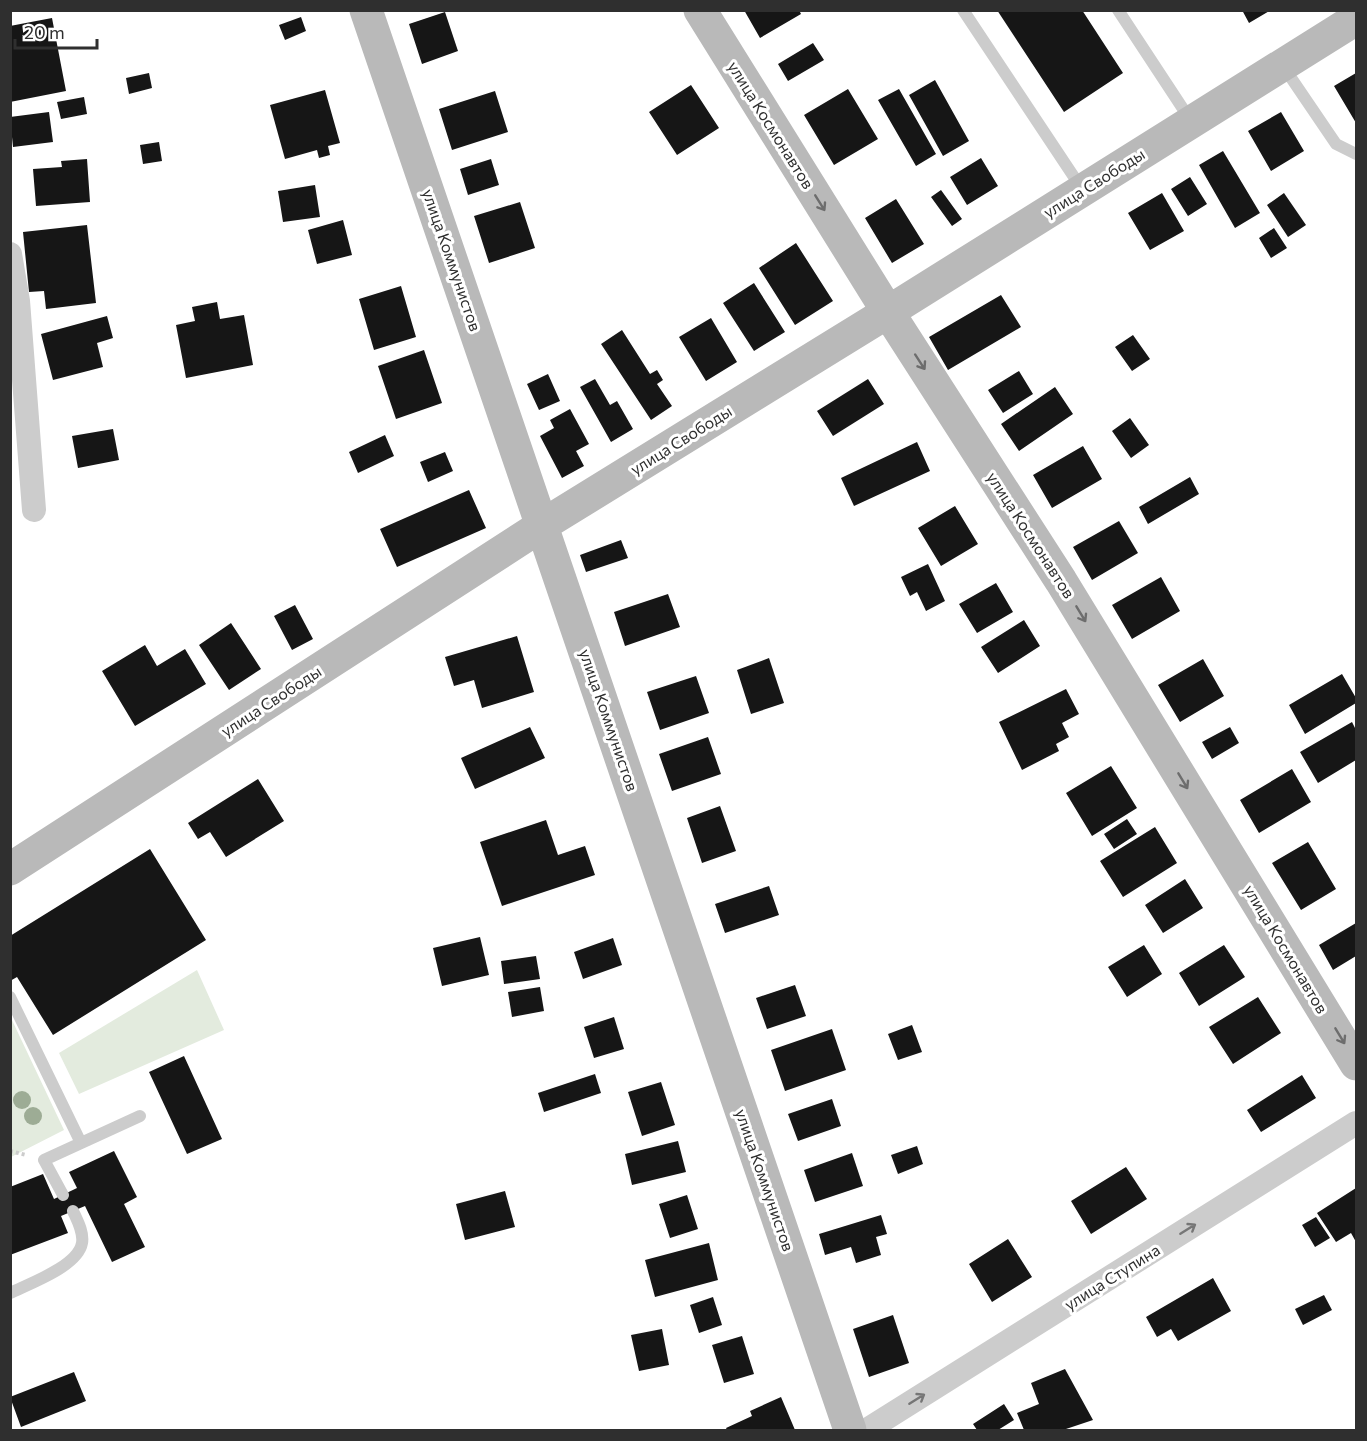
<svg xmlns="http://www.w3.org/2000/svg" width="1367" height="1441" font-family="Commissioner,sans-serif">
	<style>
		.green { fill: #e3ebde }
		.building { fill: #161616 }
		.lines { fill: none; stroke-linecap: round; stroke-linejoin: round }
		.path { stroke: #ccc; stroke-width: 4; stroke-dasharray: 3 3; stroke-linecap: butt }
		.lane { stroke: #ccc; stroke-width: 12 }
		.street { stroke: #ccc; stroke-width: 24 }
		.secondary { stroke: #b9b9b9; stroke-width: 33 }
		.tree { fill: #9dac95 }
		.oneway { stroke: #6d6d6d }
		.oneway2 { stroke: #767676 }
		.labels { text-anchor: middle; stroke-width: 6; stroke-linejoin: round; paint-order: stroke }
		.street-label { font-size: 16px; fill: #2f2f2f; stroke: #fff }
	</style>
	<rect width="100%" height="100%" fill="#fff"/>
	<!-- green -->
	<path class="green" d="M197 970 224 1030 79 1094 59 1053Z
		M11 1018 64 1130 11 1157H10Z"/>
	<!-- building -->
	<path class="building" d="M744 10H799L801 14 760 38Z
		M997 10H1082L1123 73 1064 112Z
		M1242 10H1271L1249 23Z
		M445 12 458 51 422 64 409 24Z
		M301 17 306 31 285 40 279 25Z
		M52 18 66 91 10 102V26Z
		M813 43 824 60 788 81 778 64Z
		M149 73 152 88 129 94 126 78Z
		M1356 73V123L1334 86Z
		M935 80 969 141 943 156 909 95Z
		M691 85 719 128 677 155 649 112Z
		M848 89 878 139 834 165 804 115Z
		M899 89 936 154 916 166 878 100Z
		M325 90 340 143 328 146 330 155 319 158 317 150 285 159 270 105Z
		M495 91 508 132 452 150 439 109Z
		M84 97 87 114 61 119 57 102Z
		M49 112 53 142 13 147 10 117Z
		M1281 112 1304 151 1271 171 1248 131Z
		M159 142 162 161 143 164 140 145Z
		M1223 151 1260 213 1235 228 1199 165Z
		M981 158 998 186 967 205 950 177Z
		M87 159 90 202 36 206 33 169 62 167 61 161Z
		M491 159 499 185 468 195 460 169Z
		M1190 177 1207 204 1188 216 1171 189Z
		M315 185 320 217 283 222 278 191Z
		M941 190 962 219 952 226 931 197Z
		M1162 193 1184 231 1150 250 1128 213Z
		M1284 193 1306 225 1288 237 1267 205Z
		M896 199 924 244 892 263 865 218Z
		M520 202 535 248 489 263 474 216Z
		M343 220 352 255 317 264 308 230Z
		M87 225 96 303 46 309 44 291 29 292 23 232Z
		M1274 228 1287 248 1271 258 1259 238Z
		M796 243 833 301 795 325 759 268Z
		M754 283 785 332 754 351 723 303Z
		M401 286 416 337 374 350 359 299Z
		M1001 295 1021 327 948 370 929 337Z
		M217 302 220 319 244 315 253 365 186 378 176 325 195 321 192 307Z
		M107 316 113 338 97 343 103 367 53 380 41 334Z
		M711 318 737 362 706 381 679 337Z
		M622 330 650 374 657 370 663 380 657 384 672 406 651 420 601 344Z
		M1133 335 1150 359 1132 371 1115 347Z
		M424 350 442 403 396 419 378 366Z
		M1019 371 1033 394 1003 413 988 390Z
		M548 374 560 401 539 410 527 384Z
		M595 379 610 405 617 401 633 429 611 442 580 387Z
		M868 379 884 404 833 436 817 411Z
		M1055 387 1073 414 1019 451 1001 424Z
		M570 409 589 444 576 451 584 466 562 478 540 436 554 428 550 420Z
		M1130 418 1149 445 1131 458 1112 431Z
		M113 429 119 460 78 468 72 436Z
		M385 435 394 456 358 473 349 452Z
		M917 442 930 471 854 506 841 478Z
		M1083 446 1102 479 1052 508 1033 475Z
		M445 452 453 471 428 482 420 462Z
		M1190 477 1199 494 1148 524 1139 507Z
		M469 490 486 528 397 567 380 529Z
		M955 506 978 544 941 566 918 528Z
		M1119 521 1138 553 1092 580 1073 547Z
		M621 540 628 558 586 572 580 555Z
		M928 564 945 601 926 611 917 592 910 596 901 577Z
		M1161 577 1180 611 1132 639 1112 605Z
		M996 583 1013 612 977 633 959 604Z
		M668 594 680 627 625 646 614 612Z
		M295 605 313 639 292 650 274 616Z
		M1024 620 1040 646 998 673 981 647Z
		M231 623 261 669 229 690 199 645Z
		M517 636 534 692 482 708 474 680 454 686 445 657Z
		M145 645 157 666 185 649 206 684 135 726 102 671Z
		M769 658 784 703 751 714 737 670Z
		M1203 659 1224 696 1180 722 1158 685Z
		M1342 674 1356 698V703L1305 734 1289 705Z
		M696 676 709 713 660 730 647 692Z
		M1066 689 1079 714 1062 723 1069 737 1056 744 1059 751 1022 770 999 722Z
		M1352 722 1356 730V760L1318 783 1300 752Z
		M530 727 545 758 475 789 461 758Z
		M1230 727 1239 743 1212 759 1202 742Z
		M708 737 721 774 672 791 659 754Z
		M1111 766 1137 808 1092 836 1066 793Z
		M1292 769 1311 802 1259 833 1240 800Z
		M258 779 284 821 226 857 210 832 198 839 188 823Z
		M720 806 736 851 702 863 687 818Z
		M1127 819 1137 834 1114 849 1104 834Z
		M546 820 558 855 585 846 595 875 502 906 480 842Z
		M1155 827 1177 863 1123 897 1100 861Z
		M1308 842 1336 889 1301 910 1272 863Z
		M150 849 206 940 53 1035 17 977 10 981V936Z
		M1185 879 1203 908 1163 933 1145 905Z
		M769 886 779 915 725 933 715 904Z
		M1356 923V956L1333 970 1319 945Z
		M480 937 489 975 442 986 433 948Z
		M613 938 622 965 583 979 574 952Z
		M1144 945 1162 974 1127 997 1108 967Z
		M1224 945 1245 977 1199 1006 1179 973Z
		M536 956 540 979 504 984 501 961Z
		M795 985 806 1016 767 1029 756 998Z
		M540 987 544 1011 512 1017 508 992Z
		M1258 997 1281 1033 1233 1064 1209 1027Z
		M614 1017 624 1049 594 1058 584 1027Z
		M912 1025 922 1052 898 1060 888 1034Z
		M832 1029 846 1070 785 1091 771 1050Z
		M184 1056 222 1139 187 1154 149 1072Z
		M595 1074 601 1093 544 1112 538 1093Z
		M1302 1075 1316 1098 1261 1132 1247 1110Z
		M661 1082 675 1125 642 1136 628 1092Z
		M832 1099 841 1126 798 1141 788 1114Z
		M678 1141 686 1172 632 1185 625 1154Z
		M917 1146 923 1164 898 1174 891 1155Z
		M114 1151 137 1197 124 1204 145 1247 112 1262 85 1206 61 1216 68 1233 10 1255V1187L43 1174 54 1199 77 1188 69 1172Z
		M852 1153 863 1186 815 1202 804 1170Z
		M1126 1167 1147 1199 1091 1234 1071 1201Z
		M1356 1188V1242L1351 1233 1336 1242 1317 1213Z
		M505 1191 515 1227 465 1240 456 1204Z
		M687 1195 698 1229 670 1238 659 1204Z
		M881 1215 887 1234 876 1237 881 1255 856 1263 851 1247 825 1255 819 1234Z
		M1316 1217 1330 1238 1315 1247 1302 1225Z
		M1008 1239 1032 1277 992 1302 969 1264Z
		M709 1243 718 1280 655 1297 645 1260Z
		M1213 1278 1231 1311 1178 1341 1171 1329 1157 1337 1146 1317Z
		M1324 1295 1332 1310 1303 1325 1295 1309Z
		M713 1297 722 1325 699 1333 690 1305Z
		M893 1315 909 1363 869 1377 853 1329Z
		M662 1329 669 1365 639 1371 631 1335Z
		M742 1336 754 1374 724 1383 712 1345Z
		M1065 1369 1093 1420 1063 1430H1024L1017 1413 1039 1404 1031 1383Z
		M74 1372 86 1401 21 1427 10 1397Z
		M781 1397 795 1430H727L726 1428 752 1416 750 1411Z
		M1004 1404 1014 1420 998 1430H977L973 1424Z"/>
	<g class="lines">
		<!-- path -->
		<path class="path" d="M10 1151 26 1155"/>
		<!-- lane -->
		<path class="lane" d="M963 10 1082 189
			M1118 10 1191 121
			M1283 66 1336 144 1356 154
			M10 997 81 1143
			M63 1195 44 1160 140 1116
			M10 1293C31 1283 78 1266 82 1243 84 1232 77 1220 73 1211"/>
		<!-- street -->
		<path class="street" d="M10 254 18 301 34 510
			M867 1430 1356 1123"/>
		<!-- secondary -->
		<path class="secondary" d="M366 10 850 1430
			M700 10 888 312 1061 581 1356 1064
			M10 869 541 526 888 312 1356 19"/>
	</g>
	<!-- trees -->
	<g class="tree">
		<circle cx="22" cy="1100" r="9"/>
		<circle cx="33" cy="1116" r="9"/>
	</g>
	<!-- one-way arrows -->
	<defs><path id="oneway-shaft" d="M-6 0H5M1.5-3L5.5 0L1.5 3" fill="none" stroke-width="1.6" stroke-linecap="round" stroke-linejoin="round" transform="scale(1.5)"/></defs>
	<g class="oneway">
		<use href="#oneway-shaft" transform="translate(820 203) rotate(58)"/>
		<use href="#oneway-shaft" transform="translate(920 362) rotate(57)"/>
		<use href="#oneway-shaft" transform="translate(1081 614) rotate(59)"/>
		<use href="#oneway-shaft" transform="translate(1183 781) rotate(59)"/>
		<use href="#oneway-shaft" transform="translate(1340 1036) rotate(59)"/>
	</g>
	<g class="oneway2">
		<use href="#oneway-shaft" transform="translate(1188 1229) rotate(-32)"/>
		<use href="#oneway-shaft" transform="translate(917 1399) rotate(-32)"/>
	</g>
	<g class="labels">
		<!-- street labels -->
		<g class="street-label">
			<text transform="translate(771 125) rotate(58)" y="6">улица Космонавтов</text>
			<text transform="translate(1094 183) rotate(-32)" y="6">улица Свободы</text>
			<text transform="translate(452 260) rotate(71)" y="6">улица Коммунистов</text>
			<text transform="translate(681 440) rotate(-32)" y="6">улица Свободы</text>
			<text transform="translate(1031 535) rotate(57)" y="6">улица Космонавтов</text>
			<text transform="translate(271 701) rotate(-33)" y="6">улица Свободы</text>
			<text transform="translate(609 720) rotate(71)" y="6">улица Коммунистов</text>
			<text transform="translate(1286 949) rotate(59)" y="6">улица Космонавтов</text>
			<text transform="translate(765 1180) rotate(71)" y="6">улица Коммунистов</text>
			<text transform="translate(1112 1277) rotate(-32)" y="6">улица Ступина</text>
		</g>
	</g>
	<!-- border -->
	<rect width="1367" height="1441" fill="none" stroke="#2f2f2f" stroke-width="24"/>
	<!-- scale -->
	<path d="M15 39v9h82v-9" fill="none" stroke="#2f2f2f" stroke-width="3"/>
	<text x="24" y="39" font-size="18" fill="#2f2f2f" stroke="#ffffff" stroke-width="4.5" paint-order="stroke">20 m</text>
</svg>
